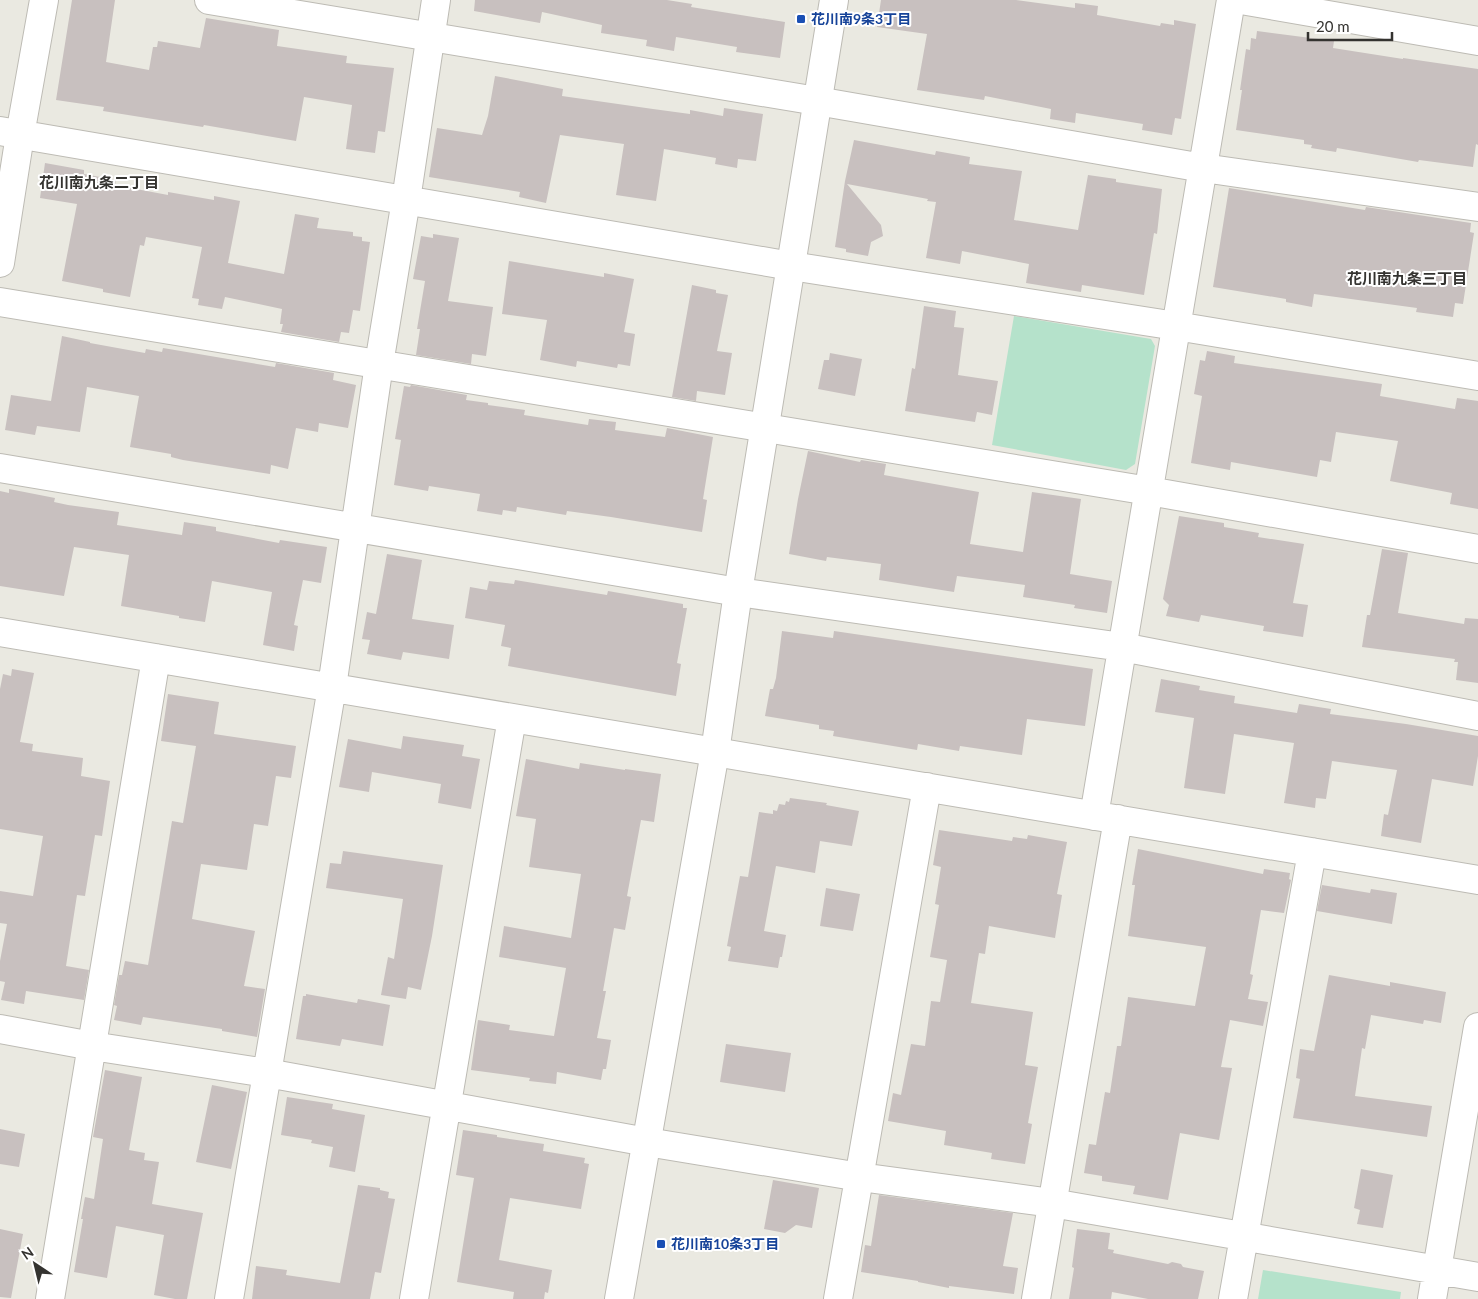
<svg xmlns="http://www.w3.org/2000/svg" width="1478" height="1299" font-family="Lato,'Noto Sans JP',sans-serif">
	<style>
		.green { fill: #b5e2cb }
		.building { fill: #c8c0bf }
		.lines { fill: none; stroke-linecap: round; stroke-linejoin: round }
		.minor-casing { stroke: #bdbbb4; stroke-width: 30 }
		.tertiary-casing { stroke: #bdbbb4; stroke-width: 30 }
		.minor { stroke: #fff; stroke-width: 28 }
		.tertiary { stroke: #fff; stroke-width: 28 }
		.transit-dot { fill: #1a4fb4; stroke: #fff; stroke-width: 2 }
		.labels { text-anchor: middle; stroke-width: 4; stroke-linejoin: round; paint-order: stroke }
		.transit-label { font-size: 14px; font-weight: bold; fill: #164399; stroke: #fff; text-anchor: start }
		.neighbourhood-label { font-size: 15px; font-weight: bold; fill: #343330; stroke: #fff }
	</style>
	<rect width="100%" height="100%" fill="#eae9e1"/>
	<!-- green -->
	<path class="green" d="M1014 316 1151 339 1155 346 1135 464 1126 470 992 445Z
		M1263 1270 1401 1292 1400 1299H1258Z"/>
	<!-- building -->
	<path class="building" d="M72 0H115L106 62 149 70 153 47H157L158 41 200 48 206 18 279 30 277 46 347 56 346 63 394 68 385 132 378 131 375 153 346 149 352 105 304 97 296 141 204 125 203 127 103 111 104 107 56 100Z
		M475 0H667L692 4 691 7 785 22 780 58 736 52 737 47 676 37 674 51 646 46 647 40 601 33 602 25 542 12 540 23 474 11Z
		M881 0H1016L1075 8V3L1098 6 1097 15 1160 26 1161 23 1174 25V20L1196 24 1181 119 1175 118 1172 135 1142 130 1143 124 1076 113 1075 123 1050 119 1051 109 985 96 984 100 917 90 927 34 877 27Z
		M1257 31 1334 41 1333 48 1403 59V58L1478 69V145L1476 144 1473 167 1419 160 1418 162 1337 148 1336 152 1311 148 1312 145 1304 144V140L1236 130 1242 90H1240L1246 49 1250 50 1251 38 1256 39Z
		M495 76 563 89 562 96 653 109 690 114V110L723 116 724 108 763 114 756 161 738 159 737 168 715 164 716 158 664 149 656 201 616 195 624 144 560 135 546 203 519 197 520 192 429 177 437 128 482 135 488 116Z
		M854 140 935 155 936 151 970 157 969 164 1022 171 1014 220 1078 230 1088 175 1116 179V182L1162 189 1157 234 1154 233 1144 295 1082 285 1081 292 1026 283 1029 264 962 251 960 264 926 258 936 202 927 201 928 199 847 184 881 225 883 236 871 242 868 256 846 252V249L835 247 845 181Z
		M45 163 84 170V174L116 180 115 185 168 195V192L214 200V196L240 201 228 263 284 274 295 214 319 218 317 228 353 232V236L362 237V241L370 242 360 311 353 310 349 333 341 332 339 342 281 332 283 324H280L282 309 225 297 222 309 198 305 199 299 192 298 202 247 146 237 144 246 140 245 130 297 103 292V289L62 281 77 204 40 198Z
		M1229 188 1365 210 1366 207 1471 223 1470 232 1474 233 1463 304 1455 303 1453 317 1416 312 1417 308 1314 294 1312 307 1286 302V299L1213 287Z
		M433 234 459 238 448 301 493 307 486 356 472 354 471 364 416 355 420 329H417L425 281 413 279 421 236 433 238Z
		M509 261 604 277V273L634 279 624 332 635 334 630 366 618 364 617 368 577 361 576 367 540 360 547 320 502 314Z
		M692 285 716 290V293L728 295 717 351 732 353 725 395 697 391 696 401 672 397Z
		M924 306 956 311 954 327 964 328 958 375 998 381 992 415 977 412 975 422 905 411 912 368 915 369Z
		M62 336 90 342V343L145 353 146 349 162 352 163 348 275 367 276 363 334 373 333 380 356 385 348 428 319 423 318 432 296 428 288 469 271 465 270 474 183 460 171 457V454L130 447 139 396 87 387 80 432 37 426 35 435 5 430 11 395 51 401Z
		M1207 351 1235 356 1234 363 1382 384 1380 396 1455 409 1457 398 1478 401V509L1450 504 1452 493 1390 481 1398 441 1336 432 1331 462 1320 460 1317 477 1231 462 1230 470 1191 463 1202 396 1194 394 1200 360 1205 361Z
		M830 353 862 359 855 396 818 389 824 360H829Z
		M411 385 467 395 466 400 488 403V405L525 410 524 415 588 425 589 419 616 422 615 430 665 437 667 428 713 437 703 499 707 500 702 532 611 517 567 511 566 515 517 507 516 512 503 510 502 515 477 511 480 494 429 486 428 491 394 485 401 440 395 439 404 386 410 387Z
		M808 451 860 462 861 460 886 464 884 475 979 492 970 544 1023 552 1032 492 1081 499 1070 574 1112 581 1107 613 1074 608 1075 605 1023 597 1025 585 957 576 954 592 879 580 881 564 827 557 826 561 789 554 798 499Z
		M9 489 55 498 54 502 68 505 119 512 117 525 182 535 184 522 216 527V531L279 543 280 540 327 547 321 583 303 580 294 625 298 626 294 651 263 645 272 592 212 581 205 622 179 618V616L121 606 129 555 74 547 64 596 0 586V491L9 493Z
		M1179 516 1224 523V527L1259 533 1258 537 1304 544 1293 603 1308 605 1303 637 1263 631 1264 626 1201 615 1199 622 1166 616 1169 605 1163 599Z
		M1382 549 1408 553 1398 613 1464 624 1465 618 1478 619V683L1456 680 1458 662H1454L1455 659 1362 647 1367 615H1370Z
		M387 554 422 560 412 619 454 625 449 659 403 652 401 660 367 654 370 640 362 639 367 612 376 614Z
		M515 580 607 595 608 591 683 604V608H687L677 663 681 664 676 696 508 666 511 648 501 646 505 625 465 618 470 587 487 590 489 581 514 584Z
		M782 631 833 638 834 631 1093 669 1085 726 1027 719 1022 755 960 746 959 751 918 744 917 750 833 736 834 731 819 729V725L765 716 770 689H773L776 678Z
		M12 669 34 673 20 742 33 744 32 751 83 758 81 776 110 781 102 836 95 835 85 896 77 895 66 966 89 970 84 1000 26 991 24 1004 1 1000 5 982 0 981V961L7 924 0 923V891L33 896 43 836 0 829V689L3 674 11 676Z
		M1161 679 1200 686 1199 690 1235 696 1234 703 1297 713 1299 704 1331 709 1330 714 1406 724 1478 736V756L1473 786 1432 779 1421 843 1381 836 1384 814 1388 815 1397 770 1332 761 1326 799 1316 798 1315 808 1284 803 1294 743 1234 734 1225 794 1184 788 1194 718 1155 712Z
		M168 694 219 702 214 734 296 746 291 778 276 776 268 826 254 824 247 870 201 864 192 919 255 931 244 986 265 989 257 1037 222 1031V1029L143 1017 141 1025 114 1020 117 1006 114 1005 119 975H122L125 961 148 965 172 821 183 823 196 746 161 741Z
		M403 736 464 745 462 756 480 759 471 809 438 803 441 784 372 772 369 792 339 787 348 739 401 749Z
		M526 759 579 769 580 763 625 770V769L661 774 654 822 641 820 627 896 631 897 625 930 614 928 603 991H606L597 1038 611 1040 606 1069H603L601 1080 557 1072 556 1084 529 1081 530 1078 471 1070 478 1020 510 1025 509 1030 554 1036 566 968 499 957 504 926 571 938 581 874 529 867 536 819 516 816Z
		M790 798 827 803 826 805 859 811 852 846 820 841 815 873 776 866 764 931 786 935 782 957H780L778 968 728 961 731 947 727 946 740 876 748 877 759 812 773 814V810L777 811 779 804 785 805 786 801 789 802Z
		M939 830 1012 841 1013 837 1027 839 1028 835 1067 842 1057 894 1062 895 1055 938 989 926 985 954 979 953 971 1003 1033 1012 1025 1065 1038 1067 1028 1123 1032 1124 1025 1164 991 1159 992 1153 944 1145 946 1131 888 1121 893 1093 901 1095 911 1044 925 1046 931 1001 940 1002 947 960 930 957 939 905 935 904 941 867 933 865Z
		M1138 849 1263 874 1264 869 1290 873 1289 879 1291 880 1284 913 1261 910 1250 974 1253 975 1248 999 1268 1002 1263 1026 1230 1020 1221 1067 1232 1068 1219 1140 1180 1133 1168 1200 1133 1194 1135 1186 1102 1181V1176L1084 1173 1089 1144 1096 1145 1105 1092 1110 1093 1117 1046H1121L1128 997 1195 1006 1206 947 1128 936 1135 885H1132Z
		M343 851 443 865 432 936 421 990 408 987 406 999 381 995 388 957 394 959 403 899 326 888 330 863 341 864Z
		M1322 885 1370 893 1371 889 1397 893 1392 924 1317 911Z
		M826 888 860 894 853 931 820 926Z
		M1329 975 1390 986V982L1446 992 1441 1023 1424 1020 1423 1024 1371 1015 1365 1049 1362 1048 1355 1096 1432 1106 1427 1137 1293 1118 1300 1079 1296 1078 1300 1049 1314 1051Z
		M306 994 357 1003 358 999 390 1005 383 1046 342 1039 340 1046 296 1039 303 996H306Z
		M726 1044 791 1053 785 1092 720 1082Z
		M105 1070 142 1077 129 1150 145 1153 144 1160 159 1162 152 1204 203 1213 187 1299H175L154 1295 164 1235 116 1226 107 1278 74 1272 83 1219H81L85 1197 94 1199 103 1139 93 1137Z
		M212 1085 247 1092 231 1169 196 1162Z
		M287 1097 333 1104 332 1109 365 1115 355 1172 329 1167 333 1147 311 1143 312 1140 281 1135Z
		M0 1129 25 1134 19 1167 0 1164Z
		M463 1130 497 1135V1137L544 1144 543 1151 585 1158 584 1163 589 1164 581 1209 510 1198 499 1260 552 1270 548 1293 545 1292 544 1299H513L514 1292 457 1282 474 1178 456 1175Z
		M1361 1169 1393 1175 1383 1228 1357 1224 1360 1210 1354 1208Z
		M773 1180 819 1188 812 1228 796 1225 785 1233 764 1229Z
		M358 1185 380 1188V1190L389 1192 388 1198 395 1199 381 1273 375 1272 370 1299H252L256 1266 287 1270 286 1275 340 1283Z
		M879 1195 1013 1213 1003 1266 1018 1268 1014 1294 949 1286V1288L918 1282V1281L861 1272 865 1245 871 1246Z
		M0 1229 23 1234 11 1298 0 1297Z
		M1077 1229 1110 1233 1108 1249 1114 1250 1113 1253 1168 1264 1172 1262 1181 1264 1183 1267 1204 1271 1198 1299H1148L1112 1292 1111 1299H1069L1074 1268 1072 1267Z"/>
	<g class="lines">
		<!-- minor casing -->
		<g class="minor-casing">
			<path id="minor" d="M209 0 817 101 1203 168 1478 207
				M1241 0 1478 41
				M0 131 791 266 1176 326 1478 376
				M0 263 20 135 44 0
				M0 302 1149 491 1478 549
				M0 468 738 592 1122 647 1478 716
				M0 632 1478 880
				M1094 816 1231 0
				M0 1029 92 1046 267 1073 647 1142 860 1177 1052 1203 1478 1277
				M50 1299 156 658
				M229 1299 332 687 379 364 406 200 436 0
				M414 1299 512 718
				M838 1299 927 787
				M1036 1299 1118 819
				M1233 1299 1312 852
				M1432 1299 1478 1027"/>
		</g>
		<!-- tertiary casing -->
		<g class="tertiary-casing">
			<path id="tertiary" d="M619 1299 715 752 738 592 834 0"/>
		</g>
		<!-- minor -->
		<use href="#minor" class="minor"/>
		<!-- tertiary -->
		<use href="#tertiary" class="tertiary"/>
	</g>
	<!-- markers -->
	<g class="transit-dot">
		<rect x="796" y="14" width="10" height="10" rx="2.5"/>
		<rect x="656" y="1239" width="10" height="10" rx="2.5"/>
	</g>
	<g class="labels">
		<!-- transit labels -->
		<g class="transit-label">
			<text x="811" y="24">花川南9条3丁目</text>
			<text x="671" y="1249">花川南10条3丁目</text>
		</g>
		<!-- neighbourhood labels -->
		<g class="neighbourhood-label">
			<text x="99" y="188">花川南九条二丁目</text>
			<text x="1407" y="284">花川南九条三丁目</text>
		</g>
	</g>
	<!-- north arrow -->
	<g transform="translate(35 1264) rotate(325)" stroke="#ffffff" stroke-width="4" paint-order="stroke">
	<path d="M0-4L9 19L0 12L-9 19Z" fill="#343330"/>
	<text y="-8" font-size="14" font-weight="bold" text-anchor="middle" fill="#343330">N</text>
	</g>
	<!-- scale -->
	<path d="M1308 32v8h84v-8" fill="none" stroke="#343330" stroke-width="2.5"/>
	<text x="1316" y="32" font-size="15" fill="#343330" stroke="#ffffff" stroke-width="4" paint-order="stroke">20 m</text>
</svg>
